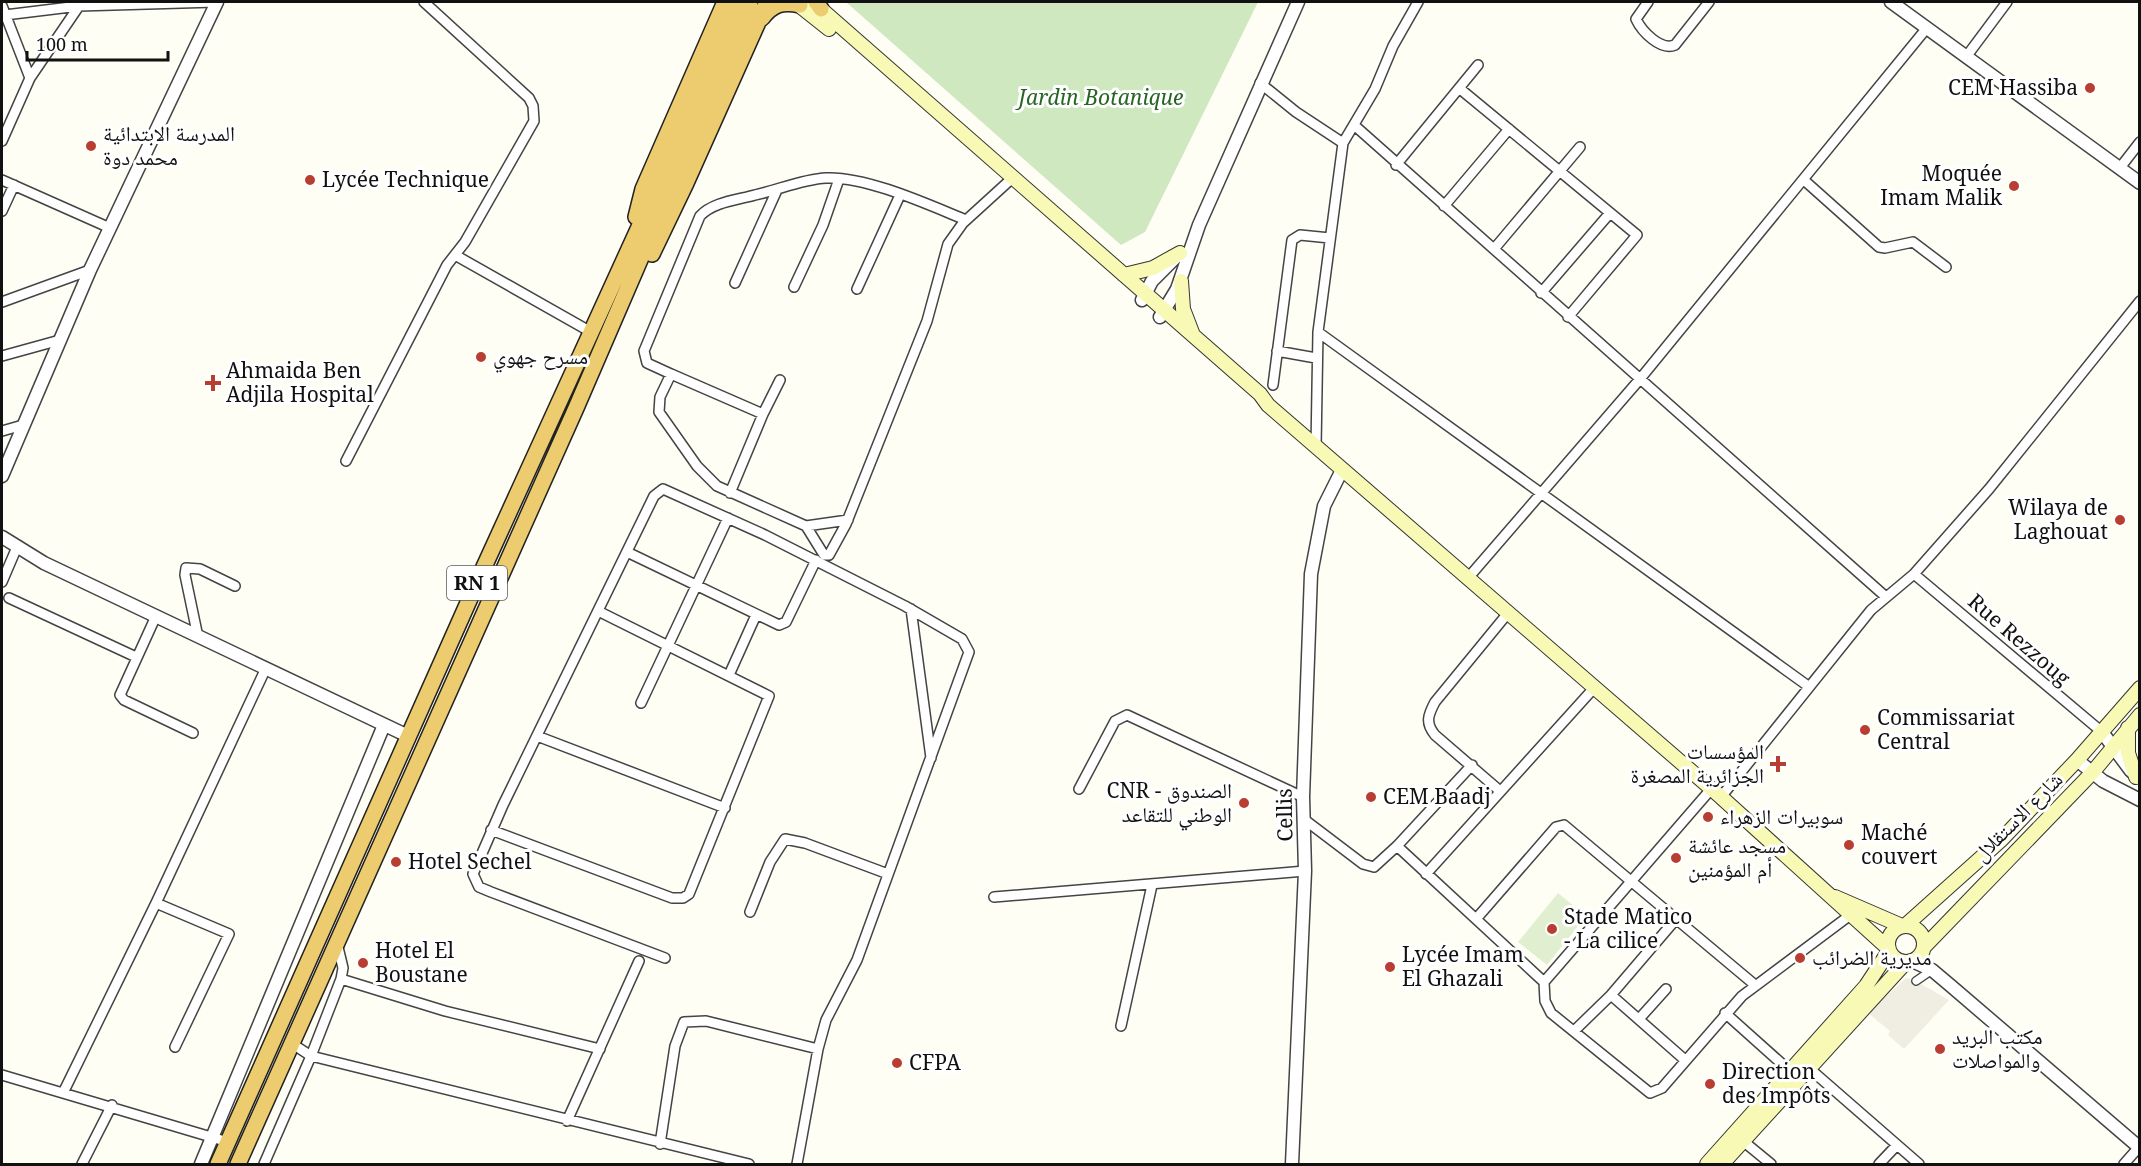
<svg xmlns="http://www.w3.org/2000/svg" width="2141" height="1166" font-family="'Noto Serif','Noto Naskh Arabic',serif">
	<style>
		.green { fill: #cfe8c0 }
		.pitch { fill: #e1efd1 }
		.plaza { fill: #f0eee3 }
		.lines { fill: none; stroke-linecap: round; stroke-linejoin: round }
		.pedestrian-casing { stroke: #444; stroke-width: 10 }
		.minor-casing { stroke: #444; stroke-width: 12 }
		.tertiary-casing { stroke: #444; stroke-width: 15 }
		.secondary-casing { stroke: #333; stroke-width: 16 }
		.trunk-casing { stroke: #222; stroke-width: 18 }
		.pedestrian { stroke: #fff; stroke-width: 7 }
		.minor { stroke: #fff; stroke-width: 9 }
		.tertiary { stroke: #fff; stroke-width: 12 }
		.secondary { stroke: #f7f9b5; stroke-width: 14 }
		.trunk { stroke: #eccc6e; stroke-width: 15 }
		.poi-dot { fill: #b83e31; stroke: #fff; stroke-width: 2 }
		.labels { text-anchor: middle; stroke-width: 6; stroke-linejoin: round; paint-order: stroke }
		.shield { fill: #fff; stroke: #585858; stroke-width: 1.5 }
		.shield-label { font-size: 20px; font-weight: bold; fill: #111 }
		.poi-label { font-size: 21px; fill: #111; stroke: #fff; text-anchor: start }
		.park-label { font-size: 21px; font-style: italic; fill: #286524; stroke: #fff }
		.street-label { font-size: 21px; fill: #111; stroke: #fff }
	</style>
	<rect width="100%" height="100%" fill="#fefef5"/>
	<!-- green -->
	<path class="green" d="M846 2H1258L1145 232 1121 245Z"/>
	<!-- pitch -->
	<path class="pitch" d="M1558 893 1586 916 1547 965 1518 942Z"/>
	<!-- plaza -->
	<path class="plaza" d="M1906 978 1916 981 1949 1000 1904 1049 1888 1035 1890 1031 1868 1013Z"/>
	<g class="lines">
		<!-- pedestrian casing -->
		<g class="pedestrian-casing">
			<path id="pedestrian" d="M1916 981 1932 970"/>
		</g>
		<!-- minor casing -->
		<g class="minor-casing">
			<path id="minor" d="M1648 2 1636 19C1642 32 1661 51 1675 45L1709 2
				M2 6 30 78 2 141
				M5 15 79 6 216 2
				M1966 57 2007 2
				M30 78 79 6
				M1260 83 1296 112 1343 143
				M1459 88 1637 235 1568 317
				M1354 125 1886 597
				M1396 165 1478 65
				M2119 169 2140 142
				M2 180 110 228
				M1805 181 1879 247 1885 248 1913 242 1946 267
				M1444 206 1509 129
				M2 211 14 185
				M1494 249 1580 147
				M455 255 591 332
				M735 283 777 190
				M794 287 823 225 839 179
				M857 289 900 195
				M1541 293 1610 213
				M2 302 90 270
				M1318 332 1808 686
				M1277 351 1316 358
				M2 356 60 340
				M671 374 763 414 730 493
				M1273 385 1292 240 1300 235 1330 238
				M763 414 780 380
				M2 431 23 425
				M1316 447 1318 332 1343 143 1375 89 1393 46 1418 2
				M346 461 447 265 465 242 534 121 533 106 529 98 424 2
				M848 520 806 526 824 555H829L846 524 927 321 948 244 963 223 1008 182
				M806 526 717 486 697 466 659 412 660 397 671 374 647 363 644 351 700 216C713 202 737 200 755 195 778 190 803 179 826 178 866 176 929 205 966 220
				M627 552 779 625 786 622 816 560
				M1914 574 2102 732
				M1468 578 1640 379 1926 29
				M2 582 17 547
				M9 598 136 657
				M911 609 931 758
				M156 616 120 695 124 700 193 733
				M198 637 185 575 186 568 200 569 235 586
				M729 675 756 615
				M641 703 728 518
				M537 736 725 808
				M1079 789 1115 721 1127 715 1303 797
				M1500 791 1435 735C1425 723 1428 715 1435 702L1508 613
				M1721 797 1871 610 1914 574 1989 489 2140 301
				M1305 820 1363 864 1374 867 1397 846 1472 765
				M491 830 672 898H683L689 894 769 696 598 611
				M1397 846 1544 982 1545 1001 1551 1013 1650 1093 1662 1088 1742 996 1849 916
				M1426 874 1594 688
				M994 897 1305 871
				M156 903 229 934 175 1047
				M750 912 770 862 785 839 805 843 888 874
				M1476 919 1556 827 1564 825 1755 985
				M665 958 491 892 479 887 473 874 503 805 654 496 663 489 765 535 905 606 962 639 969 652 857 960 826 1020 818 1049 797 1164
				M341 979 445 1011 600 1049
				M1544 982 1712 788
				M1611 995 1685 1060
				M1725 1013 1791 1072
				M1639 1019 1666 989
				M1121 1026 1152 885
				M1574 1031 1611 995 1676 919
				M291 1043 311 1056 749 1164
				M1810 1069 1919 1164
				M2 1075 228 1142
				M64 1091 156 903 266 668
				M567 1121 639 961
				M1743 1141 1771 1164
				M660 1144 675 1046 684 1022 706 1021 818 1049
				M82 1164 112 1105
				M264 1164 311 1056 341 979 343 968 337 943
				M1879 1164 1897 1145
				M2124 1164 2139 1147"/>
		</g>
		<!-- tertiary casing -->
		<g class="tertiary-casing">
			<path id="tertiary" d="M1891 2 2140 183
				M1142 300 1152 281 1178 255
				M1160 317 1177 289 1199 225 1298 2
				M2 476 90 270 217 2
				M2 537 44 563 408 736
				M2102 732 2131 771
				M2077 760 2103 781 2140 800
				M1912 961 1932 970 1951 986 2140 1148
				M201 1164 384 725
				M1292 1164 1305 871 1303 797 1311 574 1324 506 1342 470"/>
		</g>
		<!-- secondary casing -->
		<g class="secondary-casing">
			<path id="secondary" d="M795 2 829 29
				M814 3 1260 394 1268 405 1721 797 1889 949
				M1124 275 1153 268 1180 253
				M1181 281 1183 309 1193 335
				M2128 728V753L2136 777
				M1835 897 1902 926
				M1906 925 2002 839 2077 760 2140 688
				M1888 944a18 18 0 1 1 36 0a18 18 0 1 1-36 0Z
				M1924 947 2092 773 2140 715
				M1707 1164 1866 986 1889 951
				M1722 1164 1906 962"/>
		</g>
		<!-- trunk casing -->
		<g class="trunk-casing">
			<path id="trunk" d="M816 2 821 9
				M762 18C773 4 783 1 800 5
				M636 217 643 189 724 4
				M652 254 686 183 767 2
				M218 1164 479 578 671 157 736 2
				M238 1164 576 408 750 5"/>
		</g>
		<!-- pedestrian -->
		<use href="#pedestrian" class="pedestrian"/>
		<!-- minor -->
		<use href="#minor" class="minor"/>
		<!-- tertiary -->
		<use href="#tertiary" class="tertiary"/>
		<!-- secondary -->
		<use href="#secondary" class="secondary"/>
		<!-- trunk -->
		<use href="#trunk" class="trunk"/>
	</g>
	<!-- markers -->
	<g class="poi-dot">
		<circle cx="2090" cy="88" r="6"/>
		<circle cx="91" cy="146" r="6"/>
		<circle cx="310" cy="180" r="6"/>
		<circle cx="2014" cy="186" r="6"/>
		<circle cx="481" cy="357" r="6"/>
		<path d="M210 374h6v6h6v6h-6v6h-6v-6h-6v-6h6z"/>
		<circle cx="2120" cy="520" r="6"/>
		<circle cx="1865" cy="730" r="6"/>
		<path d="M1775 755h6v6h6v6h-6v6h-6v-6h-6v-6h6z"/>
		<circle cx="1371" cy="797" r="6"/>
		<circle cx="1244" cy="803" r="6"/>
		<circle cx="1708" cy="817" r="6"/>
		<circle cx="1849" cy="845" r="6"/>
		<circle cx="1676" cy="858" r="6"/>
		<circle cx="396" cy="862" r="6"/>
		<circle cx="1552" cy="929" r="6"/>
		<circle cx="1800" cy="958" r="6"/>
		<circle cx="363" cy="963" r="6"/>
		<circle cx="1390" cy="967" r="6"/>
		<circle cx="1940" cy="1049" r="6"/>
		<circle cx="897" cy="1063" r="6"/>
		<circle cx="1710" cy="1084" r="6"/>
	</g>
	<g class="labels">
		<!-- shield labels -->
		<rect class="shield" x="447" y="566" width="60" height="34" rx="4.5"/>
		<g class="shield-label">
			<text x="477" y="590">RN 1</text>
		</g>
		<!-- poi labels -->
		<g class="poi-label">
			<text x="2078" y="95" text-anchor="end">CEM Hassiba</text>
			<text x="103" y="141">المدرسة الابتدائية<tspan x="103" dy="24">محمد دوة</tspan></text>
			<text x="2002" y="181" text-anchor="end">Moquée<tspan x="2002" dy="24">Imam Malik</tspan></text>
			<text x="322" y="187">Lycée Technique</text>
			<text x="493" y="364">مسرح جهوي</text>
			<text x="226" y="378">Ahmaida Ben<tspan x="226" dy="24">Adjila Hospital</tspan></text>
			<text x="2108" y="515" text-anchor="end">Wilaya de<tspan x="2108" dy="24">Laghouat</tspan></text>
			<text x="1877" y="725">Commissariat<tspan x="1877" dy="24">Central</tspan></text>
			<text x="1764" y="759" text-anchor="end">المؤسسات<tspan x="1764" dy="24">الجزائرية المصغرة</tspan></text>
			<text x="1232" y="798" text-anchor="end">CNR - الصندوق<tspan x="1232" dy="24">الوطني للتقاعد</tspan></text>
			<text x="1383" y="804">CEM Baadj</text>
			<text x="1720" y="824">سوبيرات الزهراء</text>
			<text x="1861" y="840">Maché<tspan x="1861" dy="24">couvert</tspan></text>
			<text x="1688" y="853">مسجد عائشة<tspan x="1688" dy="24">أم المؤمنين</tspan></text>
			<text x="408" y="869">Hotel Sechel</text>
			<text x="1564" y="924">Stade Matico<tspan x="1564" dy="24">- La cilice</tspan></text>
			<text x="375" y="958">Hotel El<tspan x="375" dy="24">Boustane</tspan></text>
			<text x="1402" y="962">Lycée Imam<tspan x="1402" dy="24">El Ghazali</tspan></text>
			<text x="1812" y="965">مديرية الضرائب</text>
			<text x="1952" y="1044">مكتب البريد<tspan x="1952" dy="24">والمواصلات</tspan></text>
			<text x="909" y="1070">CFPA</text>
			<text x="1722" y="1079">Direction<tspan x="1722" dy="24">des Impôts</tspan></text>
		</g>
		<!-- park labels -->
		<g class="park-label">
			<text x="1101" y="105">Jardin Botanique</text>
		</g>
		<!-- street labels -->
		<g class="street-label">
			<text transform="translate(2019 640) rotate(41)" y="7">Rue Rezzoug</text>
			<text transform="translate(1285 815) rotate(-91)" y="7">Cellis</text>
			<text transform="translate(2018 817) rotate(-45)" y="7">شارع الاستقلال</text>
		</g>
	</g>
	<!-- border -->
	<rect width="2141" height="1166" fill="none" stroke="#111111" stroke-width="6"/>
	<!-- scale -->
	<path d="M27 51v9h141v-9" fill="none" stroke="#111111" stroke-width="3"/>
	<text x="36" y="51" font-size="18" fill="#111111" stroke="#ffffff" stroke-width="4.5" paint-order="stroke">100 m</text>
</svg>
